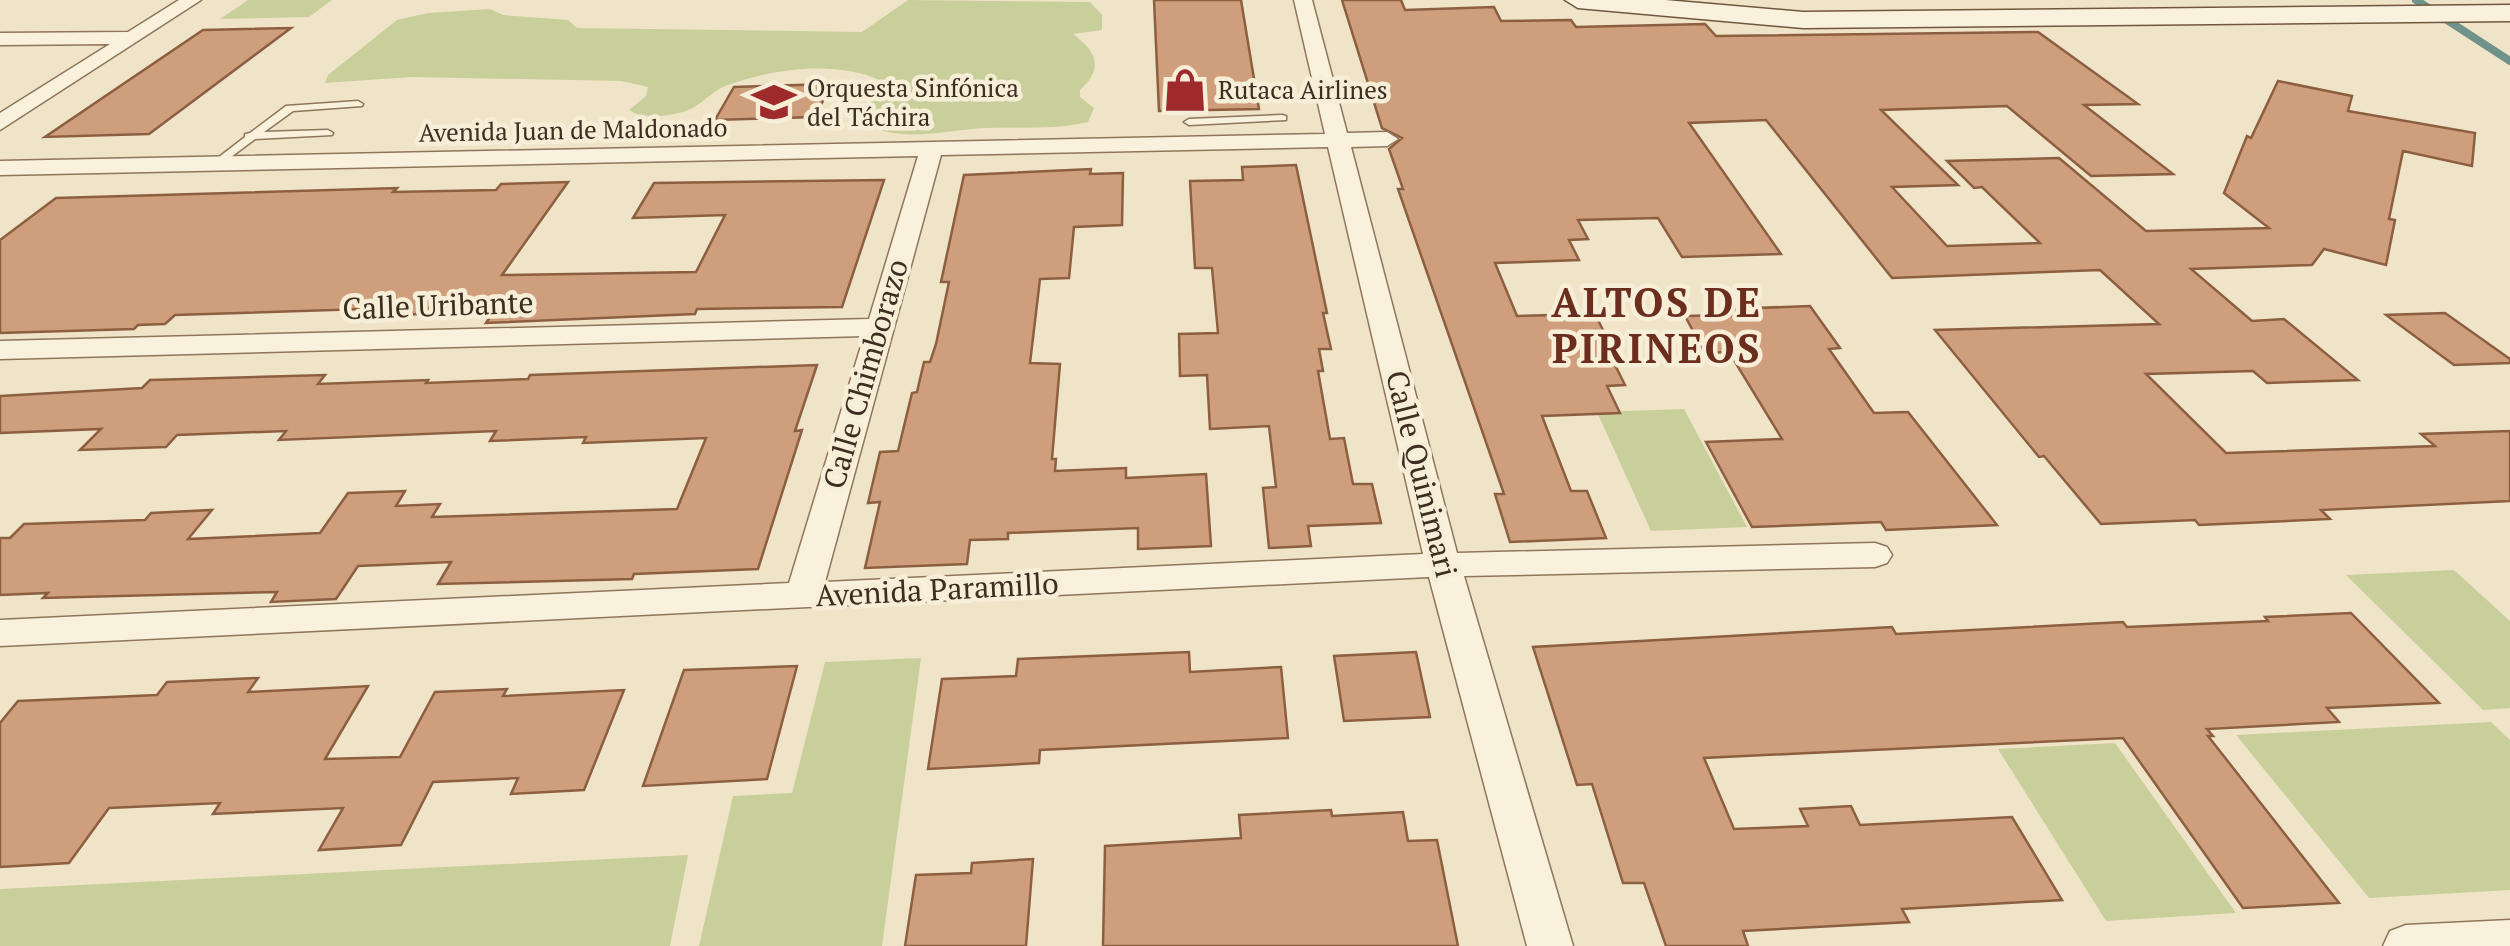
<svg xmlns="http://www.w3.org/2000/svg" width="2510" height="946" font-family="'PT Serif',serif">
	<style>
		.green { fill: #c9cf9b }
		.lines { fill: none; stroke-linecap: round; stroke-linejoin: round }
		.stream { stroke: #6f938a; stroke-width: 8 }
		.building { fill: #cf9f7d; stroke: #8d5f41; stroke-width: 2.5 }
		.service-casing { stroke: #8d765c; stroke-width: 3 }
		.minor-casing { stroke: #8d765c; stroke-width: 3 }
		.secondary-casing { stroke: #6f573f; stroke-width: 3 }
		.service { fill: #faf1dc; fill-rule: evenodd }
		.minor { fill: #faf1dc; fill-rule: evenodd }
		.secondary { fill: #faf1dc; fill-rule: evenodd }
		.labels { text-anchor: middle; stroke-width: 9; stroke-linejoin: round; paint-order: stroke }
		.far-poi-label { font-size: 25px; fill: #3d2e20; stroke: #f7eed8; text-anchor: start }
		.far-street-label { font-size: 25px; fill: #3d2e20; stroke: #f7eed8 }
		.street-label { font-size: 30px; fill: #3d2e20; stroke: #f7eed8 }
		.district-label { font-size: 40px; font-weight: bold; letter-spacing: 2.5px; fill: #6b2e1e; stroke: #f7eed8 }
	</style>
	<rect width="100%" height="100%" fill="#f0e4c8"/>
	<!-- green -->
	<path class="green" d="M248 0H332L309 17 220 19Z
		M908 0 1090 2 1102 15V30L1073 34C1097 52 1104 68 1080 90V97L1094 108 1088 122C1053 130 1022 127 986 128 943 130 903 144 862 123L866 105 883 92 879 80C836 60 772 69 728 85 714 90 707 99 696 106 680 116 644 121 629 110L646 96 648 87 621 81 411 77 325 83 328 75 397 20 428 13 490 9 503 15 568 20 577 28 862 32Z
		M1684 409 1747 527 1651 531 1597 412Z
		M2454 570 2510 621V708L2483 710 2346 575Z
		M921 658 882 946H699L733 796 792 793 825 662Z
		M2491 722 2510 740V890L2369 898 2236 735Z
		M2115 743 2236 913 2106 921 1998 749Z
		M688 855 670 946H0V889Z"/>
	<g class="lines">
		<!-- stream -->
		<path class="stream" d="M2416 0 2510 61"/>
	</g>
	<!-- building -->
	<path class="building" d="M1154 0H1241L1259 109 1159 111Z
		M1342 0H1401L1405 10 1494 7 1501 21 1571 20 1576 27 1705 24 1716 36 2038 32 2138 104 2084 105 2173 174 2091 176 2007 106 1881 110 1958 185 1892 187 1947 246 2040 243 1982 187 1974 188 1947 161 2059 158 2146 231 2269 228 2224 193 2247 136 2251 138 2278 81 2352 96 2348 111 2475 133 2472 166 2403 151 2389 219 2395 220 2386 265 2324 249 2312 265 2191 269 2252 321 2284 319 2358 380 2267 383 2253 371 2146 374 2226 453 2435 446 2421 434 2510 431V501L2321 510 2330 519 2199 525 2195 520 2101 524 2044 456 2039 457 1935 330 2159 324 2100 270 1892 278 1766 120 1689 123 1781 254 1682 257 1658 218 1578 220 1588 239 1569 240 1579 260 1495 263 1517 316 1595 314 1615 354 1610 355 1625 385 1607 386 1620 413 1542 416 1571 491H1587L1606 538 1510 542 1495 494H1504L1398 189H1403L1389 149 1402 138 1382 128Z
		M291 28 149 134 45 137 203 30Z
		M830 84 816 117 715 120 734 87Z
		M1296 165 1327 313H1323L1331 349H1319L1323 371H1318L1330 439 1344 438 1353 484H1372L1381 523 1308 526 1311 546 1269 548 1263 488 1276 487 1269 426 1210 429 1207 375 1180 376 1179 334 1218 333 1212 268H1195L1190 181 1243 180 1242 167Z
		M1091 169 1090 174 1123 173 1122 225 1074 227 1069 278 1040 279 1030 363 1060 364 1052 459H1056L1055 471 1126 468V478L1206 474 1211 546 1138 549V528L1008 533V539L970 540 967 564 865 568 880 502 868 503 880 452 898 451 912 393 917 392 924 362H930L936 344 949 282H941L964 175Z
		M884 180 842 307 697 309 695 314 486 323 499 304 430 306 425 314 389 315 395 308 175 315 165 324 138 325 134 329 0 333V240L56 198 397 188 393 192 496 190 501 184 568 182 502 275 696 272 725 215 633 218 654 183Z
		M1810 306 1840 348 1829 349 1874 413 1908 412 1997 525 1886 530 1881 522 1752 527 1706 442 1782 439 1729 352 1705 353 1685 316 1733 315 1730 309Z
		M2445 313 2510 359V363L2454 365 2386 315Z
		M817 365 795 431 802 430 758 569 634 574 632 579 438 584 451 562 358 566 336 599 271 602 277 592 43 598 48 593 0 595V538H10L24 524 145 520 151 513 212 510 188 539 320 533 348 493 405 491 396 506 440 504 432 517 677 509 706 438 583 443 586 437 490 441 496 431 279 440 286 431 177 435 166 447 80 450 101 429 0 433V396L142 388 150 380 325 375 318 384 428 380 426 383 528 379 530 375Z
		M2351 613 2439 703 2327 708 2339 722 2207 729 2213 736H2208L2339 903 2243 908 2123 738 1704 758 1734 829 1808 826 1800 809 1851 806 1860 825 2012 817 2062 900 1902 909 1909 922 1743 931 1748 946H1666L1644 883H1623L1592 784 1577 785 1533 647 1892 627 1896 634 2123 622 2127 627 2268 621 2265 617Z
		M1189 652 1190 672 1281 667 1288 738 1040 750 1039 763 928 769 942 679 1016 676 1018 659Z
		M1416 652 1430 717 1344 721 1334 656Z
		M797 666 767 779 643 786 684 670Z
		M258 678 248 692 368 686 325 759 400 757 435 692 507 689 503 696 624 690 584 790 511 794 518 778 433 782 401 845 319 850 343 808 213 814 220 803 109 808 69 863 0 867V723L18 701 157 695 167 682Z
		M1331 810 1332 816 1403 812 1408 841 1437 840 1458 946H1103L1105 846 1241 838 1239 815Z
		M1033 859 1026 946H905L916 875 971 873 972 863Z"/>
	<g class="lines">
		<!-- service casing -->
		<g class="service-casing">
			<path id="service" d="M358 101 363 104 362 106 293 111 264 132 328 130 333 133 332 135 255 139 219 166 210 164 245 137V134L250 133 286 106Z
				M1282 115 1286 116V120L1189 125 1184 122 1189 119Z"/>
		</g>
		<!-- minor casing -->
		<g class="minor-casing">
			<path id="minor" d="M179 0H201L0 130V113L110 44 0 45V33L128 32Z
				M1294 0H1312L1347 133 1387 132 1398 139 1387 146 1351 147 1457 553 1875 543 1887 547 1892 555 1887 563 1875 567 1464 576 1573 946H1527L1429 577 0 646V620L789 583 864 336 0 359V341L869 319 918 156 0 175V161L1325 134ZM1328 147 1423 554 825 582 941 155Z
				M2510 920V946H2383L2390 931 2406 925Z"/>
		</g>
		<!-- secondary casing -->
		<g class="secondary-casing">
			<path id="secondary" d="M1565 0H1665L1803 12 2510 5V21L1803 28 1578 8Z"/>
		</g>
		<!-- service -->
		<use href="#service" class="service"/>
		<!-- minor -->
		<use href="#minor" class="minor"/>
		<!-- secondary -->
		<use href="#secondary" class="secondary"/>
	</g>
	<!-- icons -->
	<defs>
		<g id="shop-bare" transform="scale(3.45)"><path d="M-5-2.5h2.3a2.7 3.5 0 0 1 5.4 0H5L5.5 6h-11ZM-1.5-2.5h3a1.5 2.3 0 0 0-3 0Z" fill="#9e2a2b" stroke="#f7eed8" stroke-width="2.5" paint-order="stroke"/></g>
		<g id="university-bare" transform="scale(3.45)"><path d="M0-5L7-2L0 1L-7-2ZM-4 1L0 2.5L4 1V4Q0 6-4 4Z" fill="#9e2a2b" stroke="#f7eed8" stroke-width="2.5" paint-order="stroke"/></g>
	</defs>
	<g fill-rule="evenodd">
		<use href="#shop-bare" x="1185" y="90"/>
		<use href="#university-bare" x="774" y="102"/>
	</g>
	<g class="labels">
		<!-- far-poi labels -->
		<g class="far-poi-label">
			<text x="807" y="97">Orquesta Sinfónica<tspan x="807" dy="29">del Táchira</tspan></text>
			<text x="1218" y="99">Rutaca Airlines</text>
		</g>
		<!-- far-street labels -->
		<g class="far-street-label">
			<text transform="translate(573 130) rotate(-1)" y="9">Avenida Juan de Maldonado</text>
		</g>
		<!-- street labels -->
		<g class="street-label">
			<text transform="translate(438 306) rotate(-2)" y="10">Calle Uribante</text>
			<text transform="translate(866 374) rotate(-74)" y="10">Calle Chimborazo</text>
			<text transform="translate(1421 474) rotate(76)" y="10">Calle Quinimari</text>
			<text transform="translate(937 590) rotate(-3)" y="10">Avenida Paramillo</text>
		</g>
		<!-- district labels -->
		<g class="district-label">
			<text x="1657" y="317">ALTOS DE<tspan x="1657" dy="46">PIRINEOS</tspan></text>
		</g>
	</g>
</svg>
